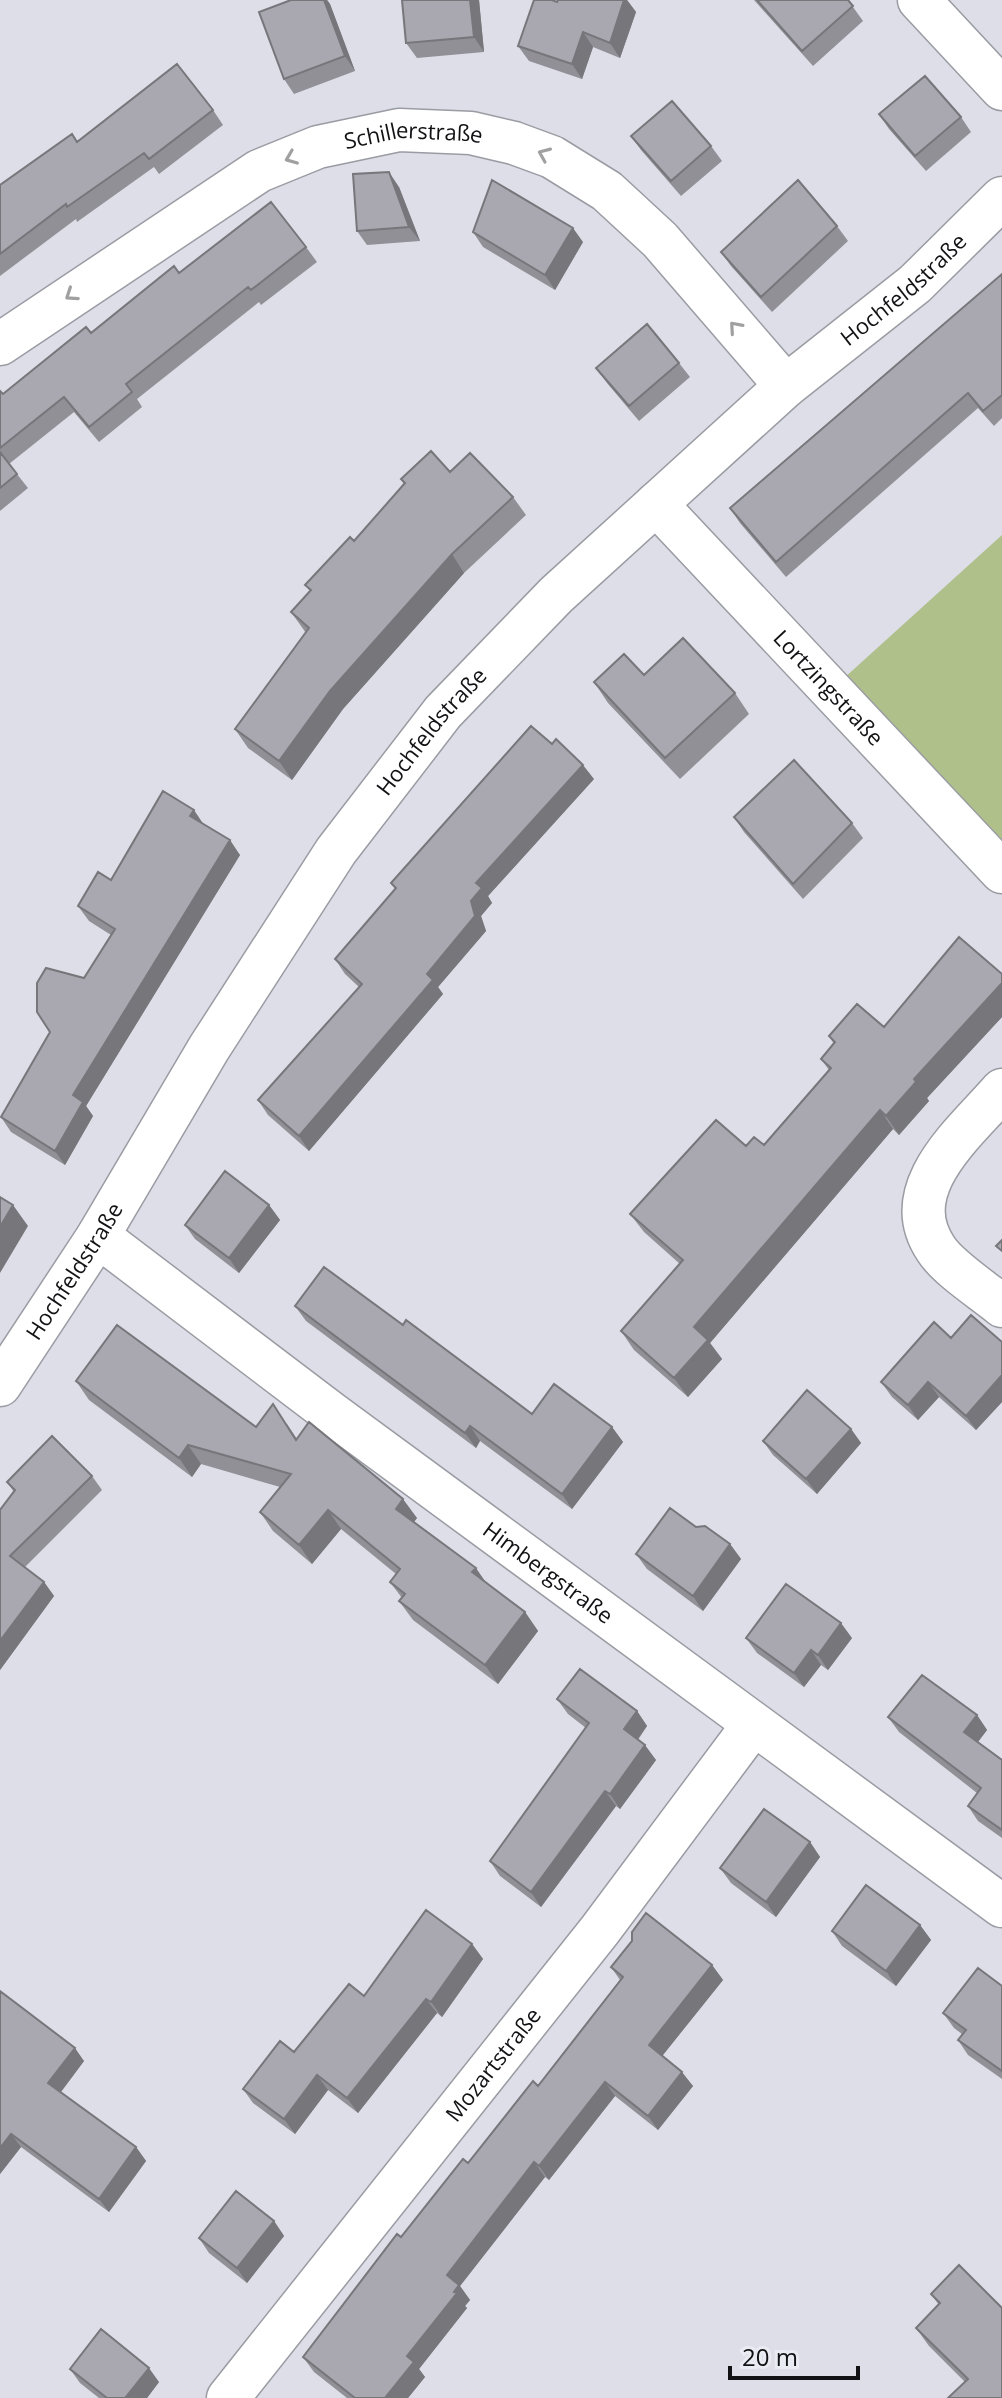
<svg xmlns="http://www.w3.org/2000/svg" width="1002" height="2398" font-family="'Open Sans',sans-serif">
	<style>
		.green { fill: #b0c08b }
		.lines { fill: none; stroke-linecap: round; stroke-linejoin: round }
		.street-casing { stroke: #9a9ca3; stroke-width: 45 }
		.street { stroke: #fff; stroke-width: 42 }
		.wall { fill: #919097 }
		.shaded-wall { fill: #76767b }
		.building { fill: #a9a8b0; stroke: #76767b; stroke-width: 2 }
		.oneway { stroke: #a0a0a1 }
		.labels { text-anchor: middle; stroke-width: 6; stroke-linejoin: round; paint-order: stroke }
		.street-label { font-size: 22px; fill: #121215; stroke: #eaecf4 }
	</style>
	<rect width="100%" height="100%" fill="#dddee7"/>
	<!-- green -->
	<path class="green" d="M1002 535V845L843 679Z"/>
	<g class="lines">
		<!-- street casing -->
		<g class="street-casing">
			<g id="street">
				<path d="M919 0 1002 89"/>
				<path id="s1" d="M0 344 259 171 318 147 399 130 471 133 514 143 552 157 607 191 660 240 786 386"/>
				<path id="s2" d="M656 504 1002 872"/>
				<path d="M1002 1090C966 1132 895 1188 936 1249 948 1268 984 1291 1002 1306"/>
				<path id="s3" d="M98 1236 331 1413 1002 1906"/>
				<path id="s4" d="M0 1385 98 1236 209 1048 336 851 443 712 556 595 786 386 915 284 1002 198"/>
				<path id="s5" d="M228 2398 600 1930 753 1725"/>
			</g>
		</g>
		<!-- street -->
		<use href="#street" class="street"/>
	</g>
	<!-- wall -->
	<path class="wall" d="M291 0H327L330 4 355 71 294 94 284 79Z
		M402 0H479L484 52 417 58 406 43Z
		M558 0H627L636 12 620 58 593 47 582 79 529 61 518 46Z
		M754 0H848L863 21 813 66Z
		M213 110 223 125 159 174 154 167 77 222 76 219 0 276V185L77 142Z
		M879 114 961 117 971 132 926 171 889 129Z
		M631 136 711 146 722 161 681 196 641 150Z
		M399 187 420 241 367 245 357 231Z
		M837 226 848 241 772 312 731 266 721 252Z
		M473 232 583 242 555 290 483 247Z
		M306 247 317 262 261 305 259 302 137 399 142 407 99 442 74 412 9 464 28 488 0 511V391L3 394 179 273Z
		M1002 274V418L994 426 978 408 786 577 740 523 730 508Z
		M679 363 690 377 639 421 607 383 596 368Z
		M450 472 513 497 526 515 464 573 343 709 292 780 248 748 235 729 306 633 291 612 310 591 305 585 354 541 404 484 401 479Z
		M644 675 735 693 749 714 680 779 608 703 594 682Z
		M594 779 488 896 492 903 481 916 486 931 438 987 443 994 309 1151 268 1115 258 1100 359 987 345 974 335 959 395 889 391 883Z
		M734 817 852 823 863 838 803 899 744 832Z
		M204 825 240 855 86 1106 93 1116 65 1165 11 1132 1 1117 111 935 89 921 78 906 111 880Z
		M1002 974V1017L927 1098 929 1101 899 1135 893 1129 710 1343 722 1359 688 1397 634 1350 621 1331 680 1264 644 1232 630 1214 746 1146 764 1145 829 1070 821 1059 834 1044 829 1036 884 1027Z
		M269 1205 280 1220 239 1273 195 1239 185 1225Z
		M295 1306 403 1325 532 1414 612 1427 623 1442 572 1509 480 1441 476 1448 306 1321Z
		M951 1338 1002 1342V1402L976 1430 939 1397 918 1420 892 1397 881 1382Z
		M76 1381 256 1427 287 1424 297 1439 417 1518 414 1522 485 1582 525 1612 538 1631 498 1684 413 1620 399 1601 402 1598 390 1582 396 1574 341 1529 312 1564 273 1531 260 1512 280 1487 201 1464 192 1477 89 1400Z
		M851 1429 861 1443 817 1494 773 1455 763 1441Z
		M92 1476 102 1490 25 1567 44 1582 54 1596 0 1670 14 1492 7 1482Z
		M696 1527 730 1544 741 1559 703 1611 647 1569 636 1554Z
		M746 1638H852L828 1670 821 1665 804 1687 757 1653Z
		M557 1699 637 1711 647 1726 638 1740 656 1760 620 1809 616 1806 541 1907 500 1876 490 1861 586 1728 568 1714Z
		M977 1715 987 1730 978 1742 1002 1760V1838L978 1821 968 1806 977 1793 899 1732 888 1717Z
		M810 1842 820 1857 776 1917 731 1883 720 1868Z
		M920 1925 931 1940 896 1986 842 1946 832 1931Z
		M472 1944 483 1959 442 2017 437 2013 358 2113 328 2090 295 2134 253 2103 243 2089 294 2052 364 1996Z
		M712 1965 723 1980 662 2056 693 2086 658 2130 615 2096 549 2180 545 2177 460 2286 470 2300 465 2306 467 2308 419 2369 425 2377 408 2398H347L314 2372 303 2357 401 2237 538 2086 620 1980 611 1967Z
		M1002 1986V2079L968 2055 958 2040 962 2034 954 2028 943 2013Z
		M0 1991 84 2061 61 2092 136 2147 146 2161 109 2212 21 2147 0 2174Z
		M274 2221 284 2236 247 2283 209 2253 199 2238Z
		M959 2265 1002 2398 965 2382 929 2346 916 2328 939 2305 931 2294Z
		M70 2369 159 2382 147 2398H99L80 2383Z"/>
	<!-- shaded-wall -->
	<path class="shaded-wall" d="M324 0H327L330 4 355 71 345 56Z
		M470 0H479L484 52 474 37Z
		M624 0H627L636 12 620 58 610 43Z
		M583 32 593 47 582 79 572 64Z
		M389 172 399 187 420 241 409 227Z
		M573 228 583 242 555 290 545 275Z
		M452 554 464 573 343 709 292 780 279 761 330 691Z
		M583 765 594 779 488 896 492 903 481 916 486 931 438 987 443 994 309 1151 299 1136 427 974 471 901 476 883Z
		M194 810 204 825 190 816Z
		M230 840 240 855 86 1106 93 1116 65 1165 55 1151 73 1095Z
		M1002 983V1017L927 1098 929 1101 899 1135 886 1116 914 1079Z
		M880 1110 893 1129 710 1343 722 1359 688 1397 674 1378 694 1327Z
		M13 1205 28 1226 0 1273V1227Z
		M269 1205 280 1220 239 1273 229 1258Z
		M1002 1375V1402L976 1430 966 1416Z
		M928 1382 939 1397 918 1420 908 1405Z
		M470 1426 480 1441 476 1448 465 1433Z
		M612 1427 623 1442 572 1509 562 1494Z
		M851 1429 861 1443 817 1494 806 1479Z
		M188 1445 201 1464 192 1477 179 1458Z
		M403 1499 417 1518 409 1528 396 1509Z
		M328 1510 341 1529 312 1564 299 1545Z
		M730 1544 741 1559 703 1611 693 1596Z
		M476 1568 489 1587 472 1572Z
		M44 1582 54 1596 0 1670V1641Z
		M525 1612 538 1631 498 1684 485 1665Z
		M841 1623 852 1638 828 1670 818 1655Z
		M811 1650 821 1665 804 1687 794 1673Z
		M637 1711 647 1726 634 1744 624 1729Z
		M977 1715 987 1730 974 1747 964 1732Z
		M645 1745 656 1760 620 1809 610 1794Z
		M605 1791 616 1806 541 1907 531 1892Z
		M810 1842 820 1857 776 1917 766 1902Z
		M920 1925 931 1940 896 1986 886 1971Z
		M472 1944 483 1959 442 2017 431 2002Z
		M712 1965 723 1980 659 2060 649 2045Z
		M426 1999 437 2013 358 2113 347 2098Z
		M75 2048 84 2061 57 2097 48 2083Z
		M682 2072 693 2086 658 2130 648 2116Z
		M317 2075 328 2090 295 2134 284 2119Z
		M605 2082 615 2096 549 2180 539 2166Z
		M11 2134 21 2147 0 2174V2148Z
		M136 2147 146 2161 109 2212 99 2199Z
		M534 2162 545 2177 460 2286 470 2300 465 2306 467 2308 419 2369 425 2377 408 2398H385L447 2275Z
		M274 2221 284 2236 247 2283 237 2268Z
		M149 2368 159 2382 147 2398H125Z"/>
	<!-- building -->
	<path class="building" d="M291 0H324L345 56 284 79 259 12Z
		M402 0H470L474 37 406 43Z
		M534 0H552L557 2 558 0H624L610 43 583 32 572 64 518 46Z
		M757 0H848L853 6 802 51Z
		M177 64 213 110 149 159 144 153 67 207 66 204 0 254V185L72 134 77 142Z
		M925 76 961 117 915 156 879 114Z
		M672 101 711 146 671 181 631 136Z
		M389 172 409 227 357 231 353 174Z
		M492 180 573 228 545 275 473 232Z
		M798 180 837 226 761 297 721 252Z
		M271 202 306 247 251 290 248 287 126 384 132 392 89 427 64 397 0 448V391L3 394 86 327 91 333 174 266 179 273Z
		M1002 274V395L983 411 968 393 776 562 730 508Z
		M647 324 679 363 629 406 596 368Z
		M431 451 450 472 470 453 513 497 452 554 330 691 279 761 235 729 309 628 291 612 311 590 305 585 350 537 354 541 405 483 401 479Z
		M0 452 17 474 0 488Z
		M683 638 735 693 665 758 594 682 624 654 644 675Z
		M531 726 552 744 556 739 583 765 476 883 482 888 471 901 475 916 427 974 433 980 299 1136 258 1100 362 984 335 959 396 888 391 883Z
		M794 760 852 823 793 884 734 817Z
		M163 791 194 810 190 816 230 840 73 1095 83 1102 55 1151 1 1117 50 1032 37 1012V983L46 968 84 978 115 929 78 906 98 872 111 880Z
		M959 937 1002 974V983L914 1079 916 1082 886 1116 880 1110 694 1327 708 1340 674 1378 621 1331 683 1260 630 1214 716 1120 746 1146 754 1137 764 1145 831 1068 821 1059 835 1042 829 1036 857 1004 884 1027Z
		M225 1171 269 1205 229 1258 185 1225Z
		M0 1197 13 1205 0 1227Z
		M1002 1240V1251L996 1246Z
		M324 1267 403 1325 406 1320 532 1414 554 1384 612 1427 562 1494 470 1426 465 1433 295 1306Z
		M971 1315 1002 1342V1375L966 1416 928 1382 908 1405 881 1382 934 1322 951 1338Z
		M117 1325 256 1427 273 1404 296 1440 309 1422 403 1499 396 1509 476 1568 472 1572 525 1612 485 1665 399 1601 405 1594 390 1582 400 1569 328 1510 299 1545 260 1512 291 1474 188 1445 179 1458 76 1381Z
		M807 1390 851 1429 806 1479 763 1441Z
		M52 1436 92 1476 10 1556 44 1582 0 1641V1510L15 1490 7 1482Z
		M670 1508 696 1527 705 1526 730 1544 693 1596 636 1554Z
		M786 1584 841 1623 818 1655 811 1650 794 1673 746 1638Z
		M580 1669 637 1711 624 1729 645 1745 610 1794 605 1791 531 1892 490 1861 589 1723 557 1699Z
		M922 1675 977 1715 964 1732 1002 1760V1830L968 1806 981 1788 888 1717Z
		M764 1809 810 1842 766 1902 720 1868Z
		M866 1885 920 1925 886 1971 832 1931Z
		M426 1910 472 1944 431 2002 426 1999 347 2098 317 2075 284 2119 243 2089 280 2041 294 2052 349 1984 364 1996Z
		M646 1913 712 1965 649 2045 682 2072 648 2116 605 2082 539 2166 534 2162 447 2275 459 2285 454 2292 457 2293 407 2356 414 2362 385 2398H355L303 2357 397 2234 401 2237 463 2159 468 2163 533 2081 538 2086 623 1977 611 1967 632 1941V1932Z
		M978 1968 1002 1986V2071L958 2040 966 2030 943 2013Z
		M0 1991 75 2048 48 2083 136 2147 99 2199 11 2134 0 2148Z
		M236 2191 274 2221 237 2268 199 2238Z
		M959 2265 1002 2308V2398H948L968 2379 916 2328 940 2303 931 2294Z
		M101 2329 149 2368 125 2398H107L70 2369Z"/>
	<!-- one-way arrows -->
	<defs><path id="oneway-chevron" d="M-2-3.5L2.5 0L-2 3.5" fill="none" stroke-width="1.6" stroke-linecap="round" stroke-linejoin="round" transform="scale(2)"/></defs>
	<g class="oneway">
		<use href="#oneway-chevron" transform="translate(544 154) rotate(-157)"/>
		<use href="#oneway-chevron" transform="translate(291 158) rotate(158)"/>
		<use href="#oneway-chevron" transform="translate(71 295) rotate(146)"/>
		<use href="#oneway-chevron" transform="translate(735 327) rotate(-131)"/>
	</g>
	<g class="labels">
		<!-- street labels -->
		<g class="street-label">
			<text dy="8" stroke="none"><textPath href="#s1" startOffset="472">Schillerstraße</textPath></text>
			<text dy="8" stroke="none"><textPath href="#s4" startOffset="1432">Hochfeldstraße</textPath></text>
			<text dy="8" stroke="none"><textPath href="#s2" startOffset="252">Lortzingstraße</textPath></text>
			<text dy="8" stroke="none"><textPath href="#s4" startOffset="784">Hochfeldstraße</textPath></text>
			<text dy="8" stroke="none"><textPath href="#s4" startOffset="136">Hochfeldstraße</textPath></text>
			<text dy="8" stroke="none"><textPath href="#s3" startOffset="562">Himbergstraße</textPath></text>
			<text dy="8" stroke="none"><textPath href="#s5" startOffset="426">Mozartstraße</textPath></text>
		</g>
	</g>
	<!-- scale -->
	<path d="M730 2366v12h128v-12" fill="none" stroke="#121215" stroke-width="4"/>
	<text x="742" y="2366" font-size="24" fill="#121215" stroke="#eaecf4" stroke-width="6" paint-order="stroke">20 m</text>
</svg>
